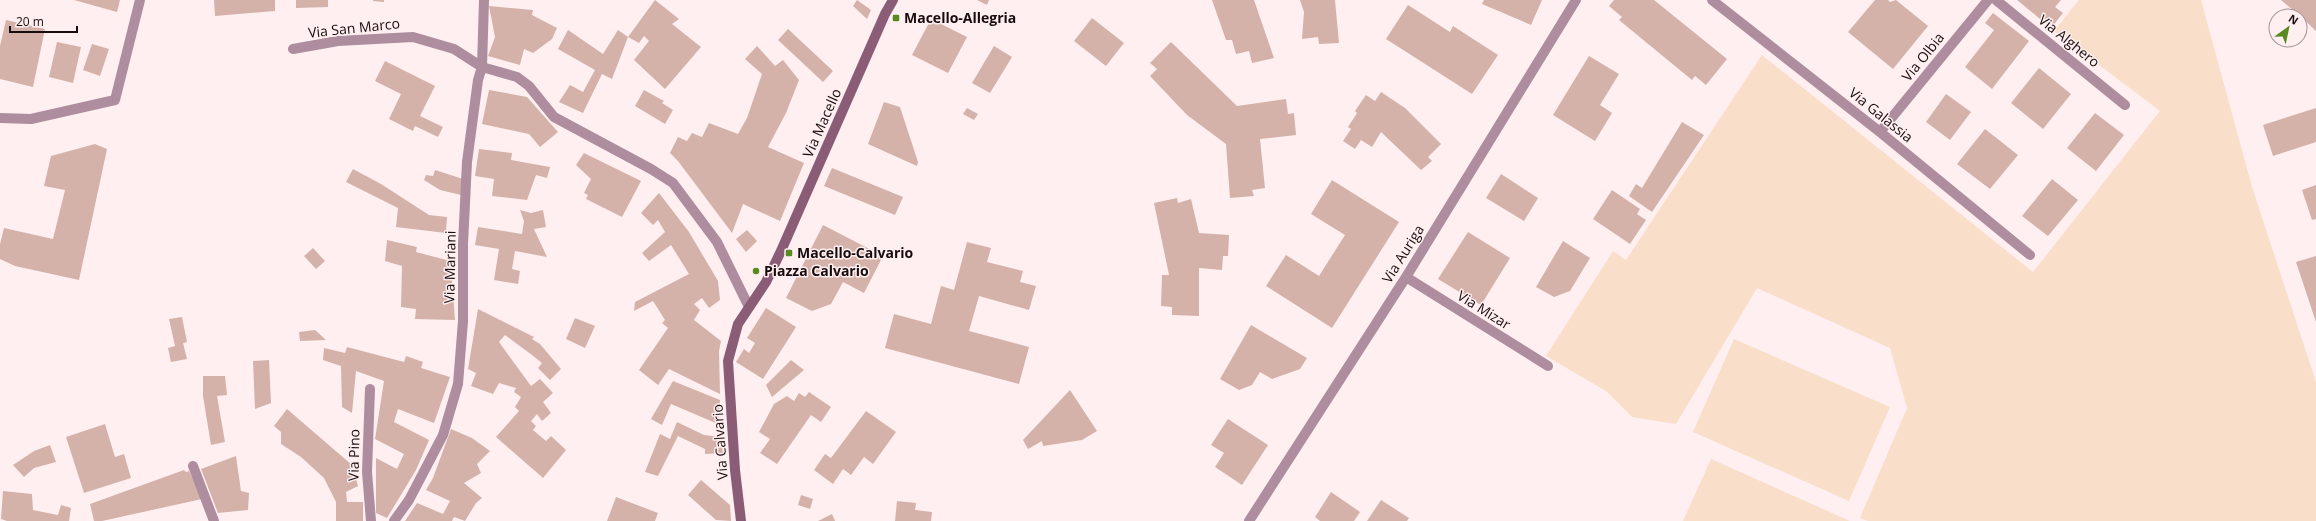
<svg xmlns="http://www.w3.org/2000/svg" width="2316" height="521" font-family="'Open Sans',sans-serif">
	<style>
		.green { fill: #f9deca }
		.building { fill: #d4b2a9 }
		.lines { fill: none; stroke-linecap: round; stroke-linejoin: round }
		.minor { stroke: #ae8d9e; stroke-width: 10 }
		.secondary { stroke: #8b5c75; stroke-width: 10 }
		.poi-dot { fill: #578a20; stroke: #ffeff1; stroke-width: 1.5 }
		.labels { text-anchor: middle; stroke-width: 3; stroke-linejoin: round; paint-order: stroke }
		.poi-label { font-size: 14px; font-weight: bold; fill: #170c0d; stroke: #ffeff1; text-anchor: start }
		.street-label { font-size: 14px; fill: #170c0d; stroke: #ffeff1 }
	</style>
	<rect width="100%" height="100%" fill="#ffeff1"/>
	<!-- green -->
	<path class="green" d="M2079 0H2201L2252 187 2316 382V521H1868L1860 518 1907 408 1890 348 1757 288 1676 424 1632 417 1606 391 1546 356 1613 251 1626 260 1762 55 2033 272 2160 111 2054 31Z
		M1734 339 1890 407 1849 501 1693 432Z
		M1711 459 1850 521H1683Z"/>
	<!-- building -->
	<path class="building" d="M74 0H120L117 12Z
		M214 0H275V11L215 16Z
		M296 0H328V7L296 8Z
		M373 0H384V2L373 1Z
		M655 0 679 19 672 24 701 47 665 89 634 60 649 41 644 36 639 43 628 37Z
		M857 0 871 10 867 19 853 6Z
		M977 0H989L987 5Z
		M1212 0H1254L1274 58 1252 63 1249 51 1236 54 1232 40H1226Z
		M1300 0H1335L1339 43 1319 44 1318 37 1302 39 1304 12Z
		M1484 0H1542L1531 25 1482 4Z
		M1614 0H1654L1727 59 1706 85 1695 76 1692 80 1619 20 1622 17 1609 6Z
		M1875 0H1888L1890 2 1896 0 1928 26 1893 69 1848 32Z
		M2017 0H2061L2055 7 2063 13 2051 28Z
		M2281 0H2316V31L2300 16Z
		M1408 5 1450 32 1453 26 1498 55 1472 94 1386 39Z
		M489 6 533 10 532 15 557 28 552 39 533 53 524 49 520 65 488 56 495 37Z
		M1993 13 2029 41 1992 89 1965 67 1994 30 1985 23Z
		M1092 18 1124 43 1106 66 1074 41Z
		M931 19 967 37 948 73 912 55Z
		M6 20 45 29 33 87 0 79V46Z
		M788 29 833 71 823 82 778 40Z
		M568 30 603 54 618 30 628 37 612 79 602 74 583 113 559 102 570 85 583 92 595 70 558 49Z
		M57 42 81 47 73 83 49 77Z
		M1171 42 1237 106 1286 99 1288 114 1294 113 1296 135 1260 139 1265 188 1252 190 1254 196 1230 198 1226 144 1187 115 1150 76 1157 69 1150 63Z
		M92 44 109 49 100 76 83 70Z
		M757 46 775 66 783 60 799 80 786 113 768 147 804 163 780 221 743 204 732 233 678 161 670 153 678 137 687 141 692 133 702 137 709 123 738 134 747 118 762 74 745 59Z
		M994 46 1012 57 990 93 972 83Z
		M1589 56 1619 74 1600 105 1612 113 1595 141 1553 115Z
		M385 61 435 86 420 116 443 127 438 137 415 126 413 131 389 119 401 94 375 81Z
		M2039 68 2071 94 2043 129 2011 103Z
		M489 90 527 97 558 132 540 147 529 134 482 124Z
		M644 90 664 101 662 103 673 110 665 124 635 106Z
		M1381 92 1405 108 1441 144 1428 157 1432 161 1421 170 1381 132 1372 147 1361 140 1355 149 1343 141 1351 129 1348 127 1357 113 1355 111 1366 95 1375 101Z
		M1946 94 1971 112 1950 140 1926 122Z
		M884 102 900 107 918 162 917 166 868 144Z
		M967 108 978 114 974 120 963 114Z
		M2316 108V142L2273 156 2263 125Z
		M2095 113 2124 135 2096 171 2067 148Z
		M1682 122 1704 135 1652 212 1629 196 1636 184 1642 188Z
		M1985 129 2018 155 1990 189 1957 164Z
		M95 144 107 149 79 280 15 266 0 259V244L4 228 53 239 65 190 44 186 51 156Z
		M479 149 512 153 511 160 550 167 547 178 536 175 527 200 492 196 494 179 475 176Z
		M584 153 641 181 622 217 586 199 588 195 584 193 591 179 576 165Z
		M832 168 903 197 895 215 824 186Z
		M353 169 381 184 429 215 447 217 446 233 396 227 398 208 346 182Z
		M435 170 463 179 461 195 440 190 424 180 426 175 433 176Z
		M1501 174 1538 198 1524 221 1486 198Z
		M2052 179 2078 200 2048 236 2022 216Z
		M1332 180 1399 222 1332 328 1266 286 1286 255 1319 276 1345 235 1311 214Z
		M2316 185V219L2312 220 2302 190Z
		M1612 190 1640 209 1637 214 1646 220 1630 244 1593 219Z
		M659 193 689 232 718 281 720 300 709 308 702 298 694 304 700 310 694 320 721 341 719 351 720 394 669 369 658 385 639 370 668 328 662 323 665 320 653 301 634 311 635 302 689 274 671 245 649 261 642 253 665 232 658 220 653 225 641 213Z
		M1177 198 1178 203 1191 199 1199 233 1229 235 1228 256H1223L1222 270 1199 268V316L1172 315V307L1161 306 1162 275H1169L1154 203Z
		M520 210 531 213 543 210 546 227 534 229 547 257 515 251 512 269 520 271 518 284 494 280 499 249 475 245 478 227 522 234 524 221Z
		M823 225 883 256 864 293 843 282 831 304 812 311 786 298Z
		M747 230 757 241 746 252 736 239Z
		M1468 232 1510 258 1481 305 1438 279Z
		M387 240 417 247 416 252 454 262 452 280 455 320 415 319 416 309 401 307 402 266 385 261Z
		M1563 241 1590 258 1570 291 1554 297 1536 287Z
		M967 242 991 248 987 262 1023 271 1020 282 1036 286 1029 310 979 296 969 331 1029 347 1019 384 885 348 894 314 931 324 941 286 954 290Z
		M313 248 325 261 316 269 304 256Z
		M2316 256V322L2296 262Z
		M766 308 796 327 763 379 736 362 744 349 749 353 755 343 747 338Z
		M478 309 534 337 532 339 540 344 561 369 550 380 538 368 542 363 532 355 505 335 499 342 531 386 540 379 553 393 543 402 551 413 542 421 537 414 531 421 536 426 533 430 546 441 551 436 566 450 543 478 496 437 519 411 515 407 521 397 514 392 516 388 499 383 493 394 471 386 476 373 468 369Z
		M182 317 187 342 183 343 187 359 171 362 168 348 175 346 169 319Z
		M575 318 595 326 585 348 566 339Z
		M1251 325 1307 358 1300 369 1272 379 1260 372 1252 385 1239 390 1220 379Z
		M315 330 326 340 300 341 299 332Z
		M347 347 404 362 406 356 423 362 421 368 450 377 434 423 398 409 394 422 429 440 416 470 387 518 376 513V458L397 469 404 454 375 439 384 381 356 371 352 413 342 407 341 366 323 360 324 348 345 353Z
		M269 360 271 403 255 409 253 361Z
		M791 360 804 370 772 397 766 385Z
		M203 376H225L227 395 217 396 225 442 211 445 203 396Z
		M673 381 720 400 718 424 671 404 662 425 651 419Z
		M1070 390 1097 431 1082 440 1043 446 1042 441 1028 449 1023 440Z
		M809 392 831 407 821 422 811 415 777 464 760 453 770 439 759 432 774 404 787 396 794 401 799 393 805 397Z
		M287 409 352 465 358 486 346 492 347 502H363V521H336V502L324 478 301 457 281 444V432L274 426Z
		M866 411 896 432 873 464 864 457 851 475 843 469 833 484 814 470 825 454 831 458Z
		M1228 419 1268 445 1242 485 1215 467 1224 453 1211 445Z
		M677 422 704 435 721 437 723 453 705 454V449L678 436 658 476 645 472 660 434 670 439Z
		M105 424 115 457 124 454 131 478 84 493 66 437Z
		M451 429 472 438 490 451 477 464 481 473 464 483 482 498 476 503 465 521 454 517 452 521H405L417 503 443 514 450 501 426 490 433 478Z
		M50 445 56 462 34 468 24 477 13 465 34 451Z
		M236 456 241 491 249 493 248 510 218 513 201 469Z
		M184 470 186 472 189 471 202 499 102 521H94L90 504Z
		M701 480 730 505 731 521 716 520 688 495Z
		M3 491 32 494 33 510 58 515 61 505 71 508 69 521H7L1 519Z
		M1331 492 1360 512 1354 521H1320L1315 517Z
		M801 495 813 499 810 509 798 505Z
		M616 497 658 513 655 521H607Z
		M1381 500 1409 518 1407 521H1367Z
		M897 501 916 503 915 510 932 512 931 521H895Z
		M832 514 835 521H818Z"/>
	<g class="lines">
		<!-- minor -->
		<path class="minor" d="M1712 0 1880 132 2030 255
			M1996 0 2125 105
			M293 49 338 41 413 37 454 49 482 67 517 77 529 86 554 117 651 169 673 183 717 242 749 307
			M0 118 31 119 115 100 140 0
			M1880 132 1988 0
			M1406 277 1548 366
			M370 389 367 472 371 521
			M193 466 214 521
			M394 521 409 500 443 435 458 384 463 321V244L467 162 478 80 482 67 484 0
			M1249 521 1406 277 1576 0"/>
		<!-- secondary -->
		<path class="secondary" d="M741 521 735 470 728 361 738 324 766 282 781 251 885 14 893 0"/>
	</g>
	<!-- markers -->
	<g class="poi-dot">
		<rect x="892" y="14" width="8" height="8" rx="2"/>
		<rect x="785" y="249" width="8" height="8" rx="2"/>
		<circle cx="756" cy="271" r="4"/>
	</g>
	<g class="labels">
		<!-- poi labels -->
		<g class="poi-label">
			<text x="904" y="23">Macello-Allegria</text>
			<text x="797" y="258">Macello-Calvario</text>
			<text x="764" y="276">Piazza Calvario</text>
		</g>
		<!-- street labels -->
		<g class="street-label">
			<text transform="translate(354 28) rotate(-6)" y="5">Via San Marco</text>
			<text transform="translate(2069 41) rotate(39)" y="5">Via Alghero</text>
			<text transform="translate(1923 57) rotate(-51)" y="5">Via Olbia</text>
			<text transform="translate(1881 115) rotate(39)" y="5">Via Galassia</text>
			<text transform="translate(822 123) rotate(-66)" y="5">Via Macello</text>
			<text transform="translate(1403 254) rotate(-58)" y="5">Via Auriga</text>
			<text transform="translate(450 267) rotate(-89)" y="5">Via Mariani</text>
			<text transform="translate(1484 310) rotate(32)" y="5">Via Mizar</text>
			<text transform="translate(720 442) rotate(-94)" y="5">Via Calvario</text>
			<text transform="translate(354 455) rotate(-89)" y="5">Via Pino</text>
		</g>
	</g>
	<!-- north arrow -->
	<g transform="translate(2288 28) rotate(33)"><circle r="19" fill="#ffeff1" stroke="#a29496"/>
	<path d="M0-3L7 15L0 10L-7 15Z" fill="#578a20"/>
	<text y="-6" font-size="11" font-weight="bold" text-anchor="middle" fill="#170c0d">N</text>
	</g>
	<!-- scale -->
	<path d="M10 26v6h67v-6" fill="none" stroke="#170c0d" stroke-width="2"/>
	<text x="16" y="26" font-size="12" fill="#170c0d" stroke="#ffeff1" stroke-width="3" paint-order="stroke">20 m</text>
</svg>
